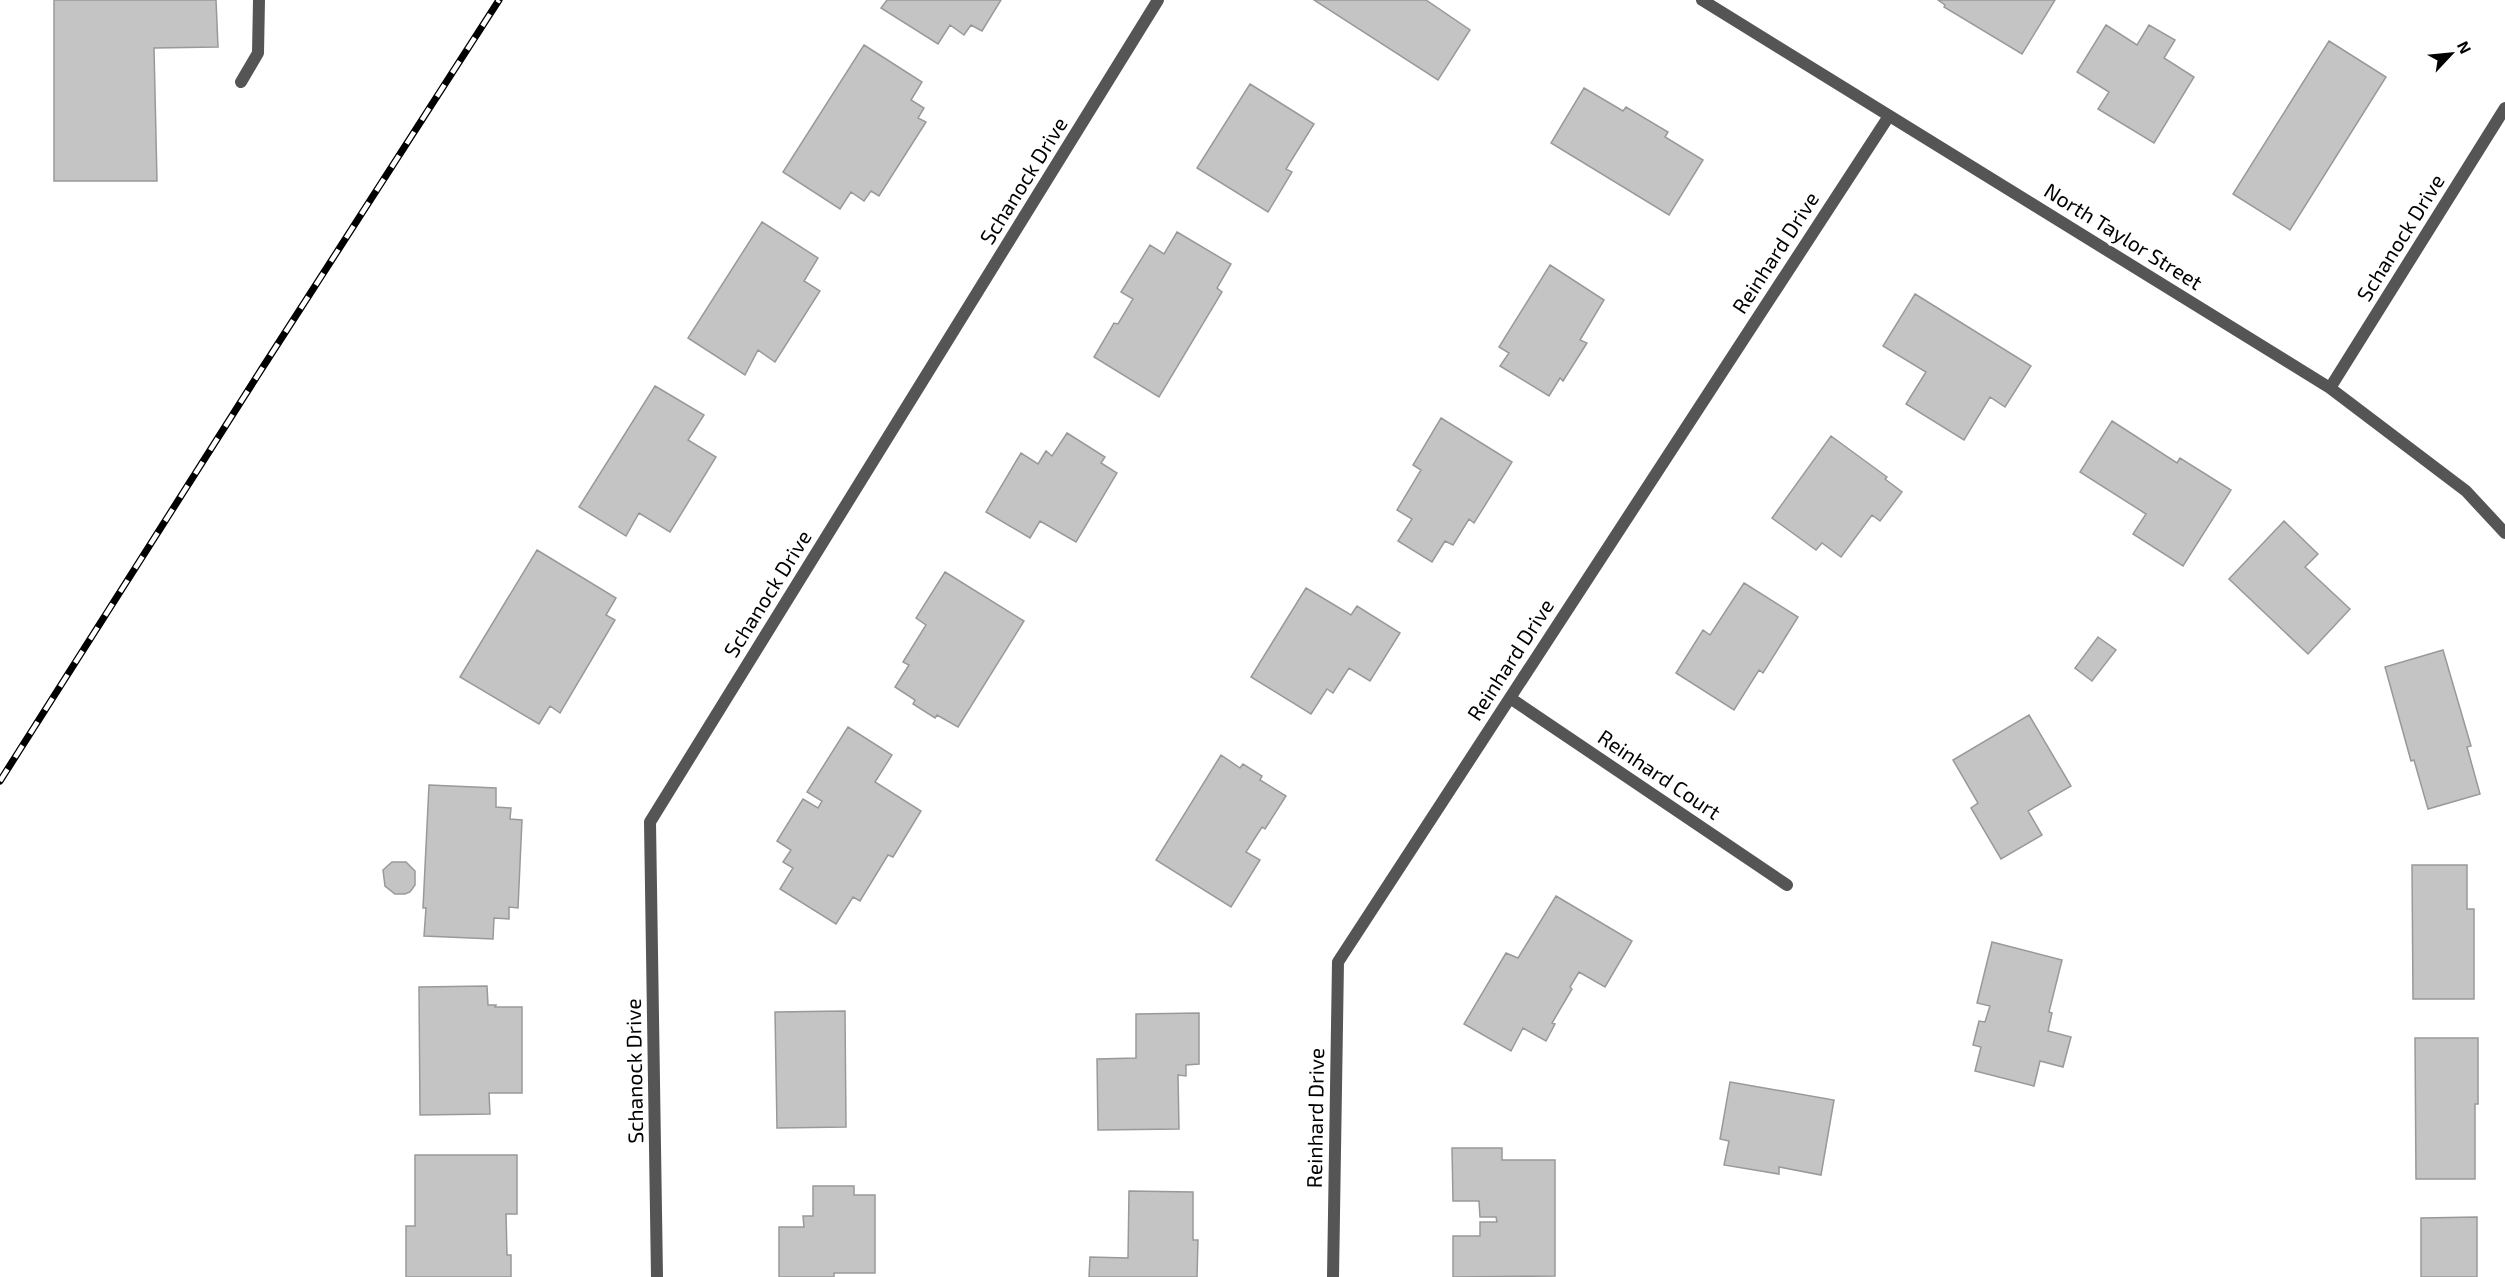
<svg xmlns="http://www.w3.org/2000/svg" width="2505" height="1277" font-family="'Exo 2',sans-serif">
	<style>
		.building { fill: #c4c4c4; stroke: #999; stroke-width: 1.5 }
		.lines { fill: none; stroke-linecap: round; stroke-linejoin: round }
		.lane { stroke: #555; stroke-width: 12 }
		.street { stroke: #555; stroke-width: 12 }
		.rail-casing { stroke: #000; stroke-width: 7 }
		.rail { stroke: #fff; stroke-width: 4.5; stroke-dasharray: 14; stroke-linecap: butt }
		.labels { text-anchor: middle; stroke-width: 6; stroke-linejoin: round; paint-order: stroke }
		.street-label { font-size: 21px; fill: #000; stroke: #fff }
	</style>
	<rect width="100%" height="100%" fill="#fff"/>
	<!-- building -->
	<path class="building" d="M54 0H216L218 47 154 48 157 181H54Z
		M887 0H1001L982 31 971 25 964 35 950 25 938 44 881 8Z
		M1314 0H1426L1470 30 1438 80Z
		M1938 0H2055L2022 54 1944 7 1945 5Z
		M2106 25 2137 45 2149 25 2175 40 2164 58 2194 77 2154 143 2098 109 2109 92 2077 72Z
		M2329 41 2386 77 2290 230 2233 194Z
		M864 45 922 82 911 100 924 108 918 118 926 122 879 196 871 191 864 201 851 192 840 209 783 172Z
		M1250 84 1314 124 1286 169 1292 172 1268 212 1197 168Z
		M1584 88 1623 111 1626 107 1668 132 1665 137 1703 160 1669 215 1551 143Z
		M762 222 818 258 804 281 820 291 775 362 758 350 745 375 688 338Z
		M1177 232 1231 264 1217 288 1222 292 1159 397 1094 357 1114 323 1118 324 1133 299 1121 292 1150 245 1164 254Z
		M1550 265 1604 300 1580 340 1587 343 1563 381 1560 378 1549 396 1500 366 1509 353 1499 347Z
		M1915 294 2031 366 2005 407 1990 397 1964 440 1906 404 1926 372 1883 346Z
		M655 386 704 415 688 440 716 457 670 532 639 513 626 536 579 507Z
		M1441 418 1512 462 1474 523 1469 519 1453 545 1445 541 1432 562 1398 541 1412 519 1397 510 1421 470 1413 465Z
		M2112 421 2177 463 2180 458 2231 490 2183 566 2133 534 2146 514 2080 472Z
		M1067 433 1105 457 1101 463 1117 473 1076 542 1040 521 1030 538 986 512 1021 453 1038 464 1046 451 1052 456Z
		M1831 436 1887 477 1885 479 1902 492 1880 521 1872 515 1841 557 1822 543 1816 550 1772 518Z
		M2284 521 2318 554 2305 567 2350 609 2308 654 2229 579Z
		M537 550 616 598 606 615 615 620 560 713 550 706 539 724 460 677Z
		M945 572 1024 621 958 727 937 715 935 718 913 704 915 700 895 687 909 665 903 662 926 625 916 618Z
		M1744 583 1798 617 1763 673 1759 670 1734 710 1676 673 1703 630 1710 635Z
		M1306 588 1351 615 1357 606 1400 633 1370 681 1349 668 1333 693 1327 689 1311 714 1251 677Z
		M2098 637 2116 650 2092 681 2075 668Z
		M2443 650 2471 746 2467 747 2480 794 2428 809 2414 760 2411 761 2385 667Z
		M2029 715 2071 786 2028 811 2042 835 2001 859 1971 808 1978 803 1953 760Z
		M848 727 892 755 875 782 921 811 893 857 888 855 860 901 853 897 836 924 780 889 793 868 783 862 791 850 777 841 803 799 818 808 822 801 807 792Z
		M1221 755 1240 768 1243 764 1262 776 1260 780 1286 796 1265 829 1262 827 1246 852 1260 860 1231 907 1156 860Z
		M429 785 496 788V807L511 808 510 819 522 820 518 908 509 907V919L494 918 493 939 424 936 426 908H423Z
		M392 862H406L415 871V885L410 892 405 894H395L385 886 383 870Z
		M2412 865H2467V909H2474V999H2413Z
		M1556 896 1632 941 1605 987 1579 972 1570 987 1572 989 1552 1023 1555 1024 1546 1041 1523 1028 1511 1051 1464 1024 1506 953 1518 958Z
		M1992 942 2062 960 2049 1012 2052 1013 2048 1031 2071 1037 2063 1067 2040 1061 2034 1086 1975 1071 1981 1047 1973 1045 1979 1021 1985 1022 1990 1006 1977 1003Z
		M487 986 488 1005H496L495 1007H522V1093H489L490 1114 420 1115 419 987Z
		M845 1011 846 1127 777 1128 775 1012Z
		M1199 1013V1064L1186 1065V1076L1178 1075 1179 1129 1098 1130 1097 1059 1136 1058V1014Z
		M2415 1038H2478V1104H2475V1179H2416Z
		M1730 1082 1834 1100 1821 1175 1779 1167V1174L1724 1165 1729 1141 1720 1139Z
		M1452 1148H1502V1160H1555V1276L1453 1277V1236H1480V1222H1497L1496 1217H1480L1479 1201H1453Z
		M415 1155H517V1214H506L507 1255H511V1277H406V1226H415Z
		M813 1186H854V1195H875V1273H834V1277H779V1227H804L803 1216H813Z
		M1129 1191 1193 1192V1240H1198L1197 1277H1089L1090 1257 1128 1258Z
		M2477 1217V1277H2421V1218Z"/>
	<g class="lines">
		<!-- lane -->
		<path class="lane" d="M241 82 258 53 259 0"/>
		<!-- street -->
		<path class="street" d="M1702 0 2330 388 2466 491 2505 533
			M2330 388 2505 108
			M1510 698 1787 885
			M657 1277 650 822 1158 0
			M1333 1277 1338 962 1889 116"/>
		<!-- rail casing -->
		<g class="rail-casing">
			<path id="rail" d="M0 781 261 370 499 0"/>
		</g>
		<!-- rail -->
		<use href="#rail" class="rail"/>
	</g>
	<g class="labels">
		<!-- street labels -->
		<g class="street-label">
			<text transform="translate(1024 181) rotate(-58)" y="7">Schanock Drive</text>
			<text transform="translate(2123 237) rotate(32)" y="7">North Taylor Street</text>
			<text transform="translate(2401 238) rotate(-58)" y="7">Schanock Drive</text>
			<text transform="translate(1776 253) rotate(-57)" y="7">Reinhard Drive</text>
			<text transform="translate(768 594) rotate(-58)" y="7">Schanock Drive</text>
			<text transform="translate(1511 660) rotate(-57)" y="7">Reinhard Drive</text>
			<text transform="translate(1659 775) rotate(34)" y="7">Reinhard Court</text>
			<text transform="translate(635 1071) rotate(-91)" y="7">Schanock Drive</text>
			<text transform="translate(1316 1118) rotate(-89)" y="7">Reinhard Drive</text>
		</g>
	</g>
	<!-- north arrow -->
	<g transform="translate(2451 54) rotate(64)" stroke="#ffffff" stroke-width="4.5" paint-order="stroke">
	<path d="M0-4.5L10 22L0 15L-10 22Z" fill="#000000"/>
	<text y="-9" font-size="16" font-weight="bold" text-anchor="middle" fill="#000000">N</text>
	</g>
</svg>
